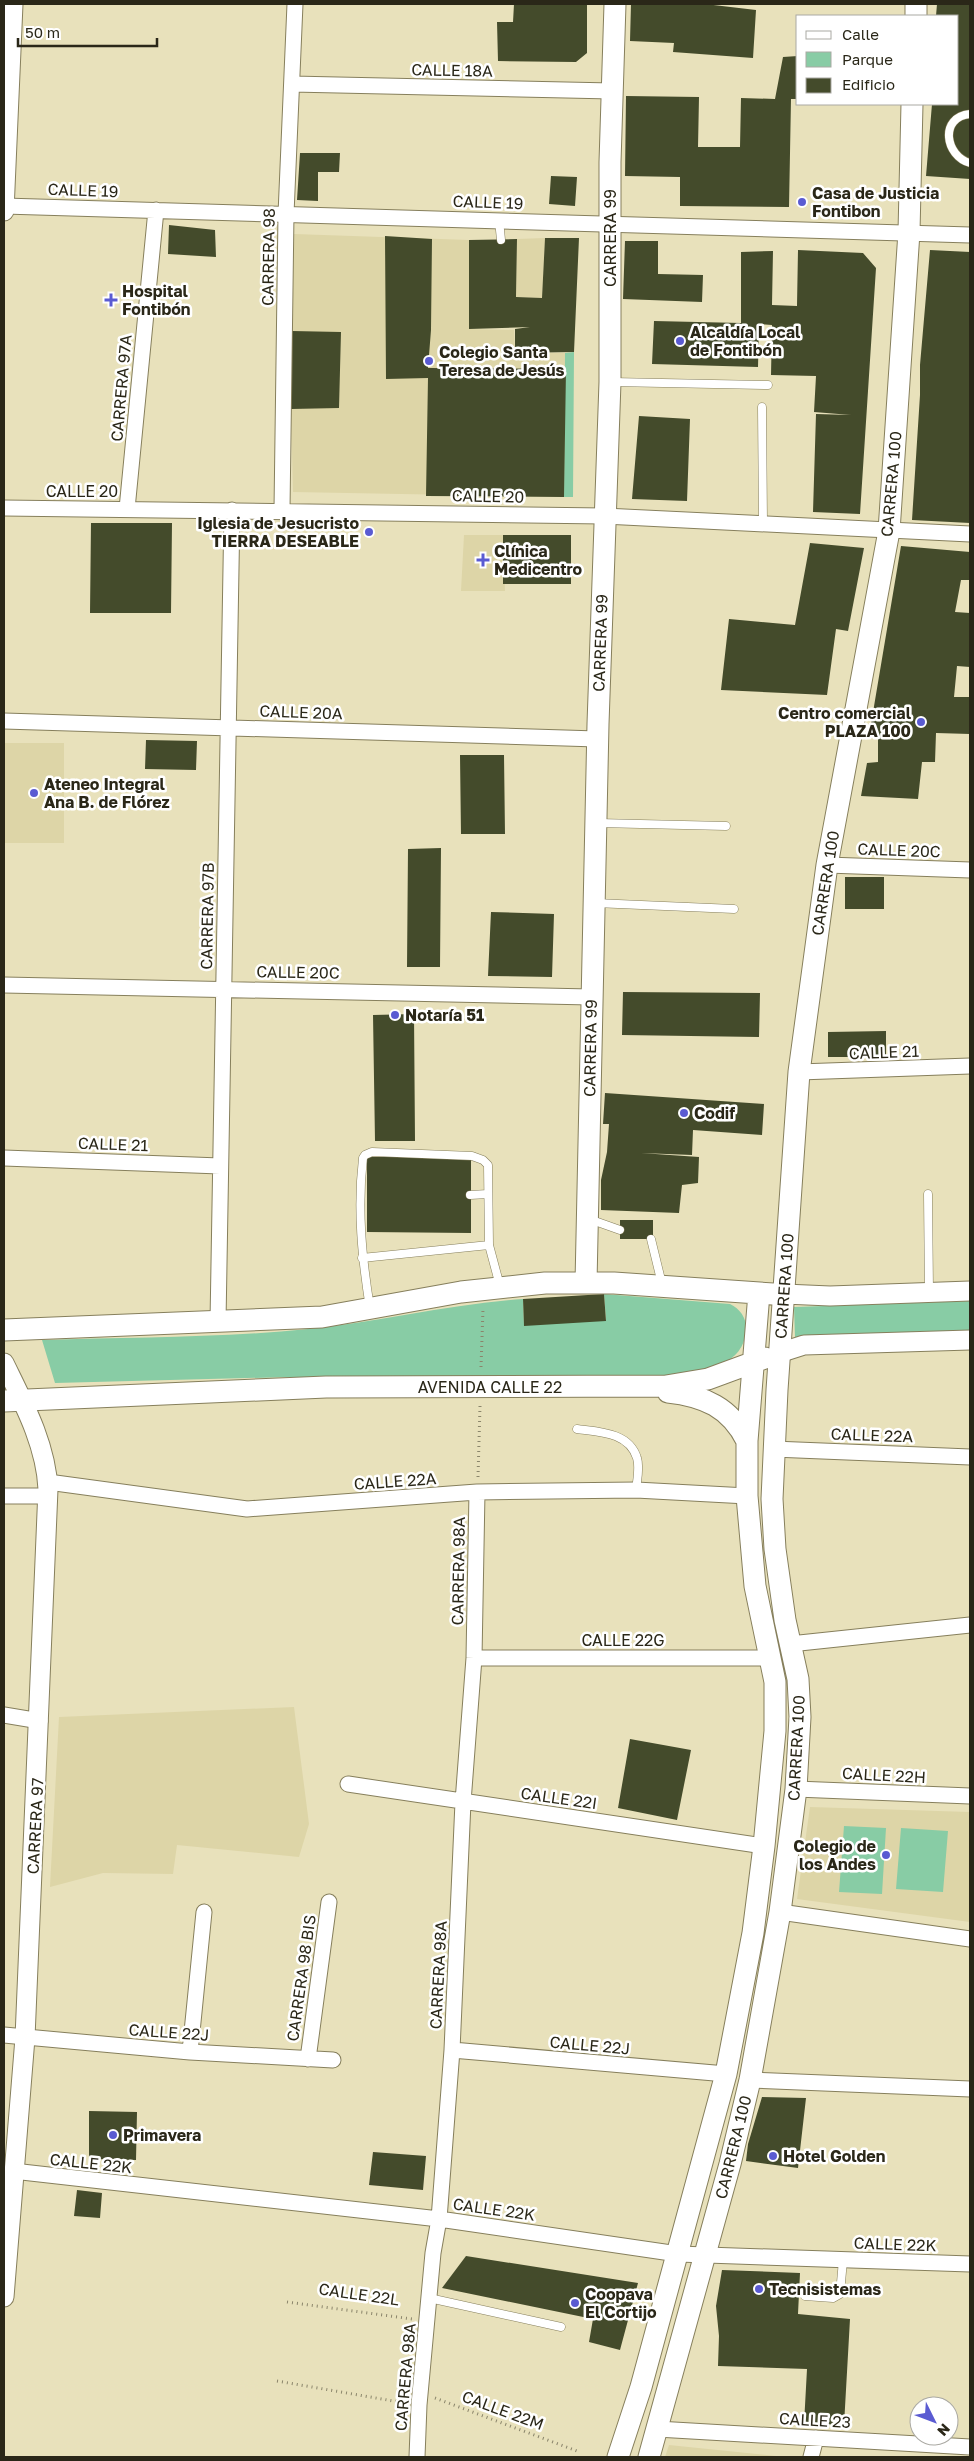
<svg xmlns="http://www.w3.org/2000/svg" width="974" height="2461" font-family="'Golos Text',sans-serif">
	<style>
		.built { fill: #ddd5a7 }
		.green { fill: #88cca5 }
		.building { fill: #444b2b }
		.lines { fill: none; stroke-linecap: round; stroke-linejoin: round }
		.service-casing { stroke: #867f5c; stroke-width: 9 }
		.minor-casing { stroke: #867f5c; stroke-width: 17 }
		.tertiary-casing { stroke: #867f5c; stroke-width: 21 }
		.secondary-casing { stroke: #867f5c; stroke-width: 23 }
		.path { stroke: #8a856b; stroke-width: 3; stroke-dasharray: 1 4; stroke-linecap: butt }
		.service { stroke: #fff; stroke-width: 8 }
		.minor { stroke: #fff; stroke-width: 15 }
		.tertiary { stroke: #fff; stroke-width: 19 }
		.secondary { stroke: #fff; stroke-width: 21 }
		.poi-dot { fill: #5a5bd2; stroke: #fff; stroke-width: 2 }
		.labels { text-anchor: middle; stroke-width: 5; stroke-linejoin: round; paint-order: stroke }
		.street-label { font-size: 16px; fill: #2a2718; stroke: #fff }
		.poi-label { font-size: 16px; font-weight: bold; fill: #2a2718; stroke: #fff; text-anchor: start }
	</style>
	<rect width="100%" height="100%" fill="#e8e1bb"/>
	<!-- built -->
	<path class="built" d="M294 234 469 240V329L514 330 515 353H565L564 497 293 492 291 409Z
		M545 238 542 298 516 297 517 239Z
		M464 535H503L505 591H461Z
		M4 743H64V843H4Z
		M294 1707 309 1824 299 1857 177 1845 173 1874 103 1873 50 1887 59 1717Z
		M810 1807 970 1812V1922L797 1899Z
		M669 2445 785 2457H665Z"/>
	<!-- green -->
	<path class="green" d="M574 352 573 497H564L565 353Z
		M604 1294 730 1304C740 1309 746 1317 746 1328 745 1368 703 1369 673 1376L290 1377 55 1383 42 1340C131 1337 220 1338 308 1329 380 1322 450 1304 523 1299L524 1325 606 1320Z
		M970 1301V1333L795 1338 794 1307Z
		M844 1826 886 1828 882 1894 839 1892Z
		M901 1828 948 1831 943 1892 896 1889Z"/>
	<!-- building -->
	<path class="building" d="M514 4H587V53L576 62 498 61 497 22H513Z
		M631 4H705L756 10 753 58 673 52 674 43 630 41Z
		M937 4H970V179L926 176 932 104H958V16H936Z
		M798 56V99H791L789 207 680 206V177L625 176 626 96 699 97 698 147H740L741 98 775 99 783 57Z
		M300 153H340L339 172H318V201L297 200Z
		M551 176 577 177 575 206 549 204Z
		M169 225 215 230 216 257 168 254Z
		M385 236 432 239 431 330 428 368 566 369 564 497 426 496 428 378 386 379Z
		M545 238H579L574 352 515 353V329L530 327 469 329V240L517 239 516 297 542 298Z
		M625 241H658V274L703 275 702 302 623 299Z
		M798 250 863 253 876 268 860 514 813 512 816 414 851 415 814 412 816 376 771 375 772 325 759 324 758 367 652 364 654 321 741 323V252L773 251 772 305 797 306Z
		M930 250 970 252V523L912 520 920 395V365Z
		M292 331 341 332 339 408 291 409Z
		M639 416 690 419 687 501 632 499Z
		M91 523H172L171 613H90Z
		M503 535H571V584H503Z
		M810 543 864 548 848 631 836 629 827 695 721 690 729 619 795 625Z
		M901 546 970 552V580H961L955 612 970 613V667L957 666 954 697H970V734L936 733 935 762H922L918 799 861 796 867 763 878 762V732L870 730Z
		M146 740 197 741 196 770 145 769Z
		M460 755H504L505 834H461Z
		M441 848 440 967H407L408 849Z
		M845 877H884V909H845Z
		M491 912 554 914 552 977 488 976Z
		M623 992 760 993 759 1037 622 1035Z
		M414 1014 415 1141H375L373 1015Z
		M886 1031V1057H828V1032Z
		M605 1093 764 1104 762 1135 693 1130 692 1155 641 1153 699 1157 698 1183 682 1185 679 1213 601 1210V1180L607 1152 609 1124H603Z
		M367 1157H471V1233L367 1232Z
		M620 1220H653V1239H620Z
		M604 1294 606 1321 524 1326 523 1299Z
		M630 1739 691 1750 677 1820 618 1808Z
		M762 2097 806 2098 798 2168 746 2161 748 2144Z
		M89 2111 137 2112 136 2160 89 2159Z
		M373 2152 426 2156 423 2190 369 2185Z
		M77 2190 102 2193 100 2218 74 2216Z
		M466 2256 638 2283 620 2350 589 2342 593 2319 442 2288Z
		M722 2270 800 2273 798 2314 850 2319 844 2425 804 2424 807 2369 718 2366 719 2336 716 2306Z"/>
	<g class="lines">
		<!-- service casing -->
		<g class="service-casing">
			<path id="service" d="M970 114C939 117 945 156 970 163
				M499 220 501 240
				M612 382 768 385
				M762 407 763 524
				M598 823 726 826
				M595 903 734 909
				M928 1194 929 1292
				M470 1195 488 1194
				M589 1219 620 1230
				M651 1239 662 1284
				M362 1258 489 1245
				M370 1308C362 1258 357 1209 363 1158L365 1155 372 1152 472 1156 483 1160 488 1165 489 1245 500 1286
				M577 1429C599 1432 629 1432 637 1458 640 1467 637 1481 636 1490
				M805 2296 833 2298 840 2294 843 2260
				M429 2298 561 2327"/>
		</g>
		<!-- minor casing -->
		<g class="minor-casing">
			<path id="minor" d="M292 84 612 91
				M4 206 970 235
				M4 508 604 516 970 534
				M127 509 156 210
				M282 510 286 214 295 4
				M4 721 597 739
				M827 865 970 870
				M4 985 591 997
				M799 1072 970 1066
				M4 1158 220 1166
				M218 1322 232 510
				M773 1449 970 1457
				M48 1482 247 1509 477 1492 636 1490 747 1496
				M4 1496H48
				M790 1644 970 1625
				M474 1658H771
				M4 1715 40 1721
				M348 1784 764 1846
				M796 1789 970 1796
				M780 1912 970 1939
				M4 2035 190 2052 333 2060
				M452 2050 726 2074
				M190 2052 204 1912
				M308 2059 329 1902
				M750 2080 970 2089
				M13 2171 439 2219 678 2254 970 2264
				M657 2429 970 2447
				M417 2457 419 2405 433 2253 439 2219 452 2050 463 1802 474 1658 477 1492
				M811 2457 816 2438"/>
		</g>
		<!-- tertiary casing -->
		<g class="tertiary-casing">
			<path id="tertiary" d="M4 211 13 4
				M784 1294 830 1296 970 1291
				M779 1353 804 1345 970 1340
				M4 1363C23 1402 46 1444 48 1489L25 2038 4 2297"/>
		</g>
		<!-- secondary casing -->
		<g class="secondary-casing">
			<path id="secondary" d="M916 16V4
				M586 1283 598 724 610 382V162L615 4
				M4 1330 322 1317 461 1292 545 1283H614L773 1294
				M668 1392C704 1396 730 1407 747 1441
				M4 1401 326 1387 666 1386 708 1379 765 1358
				M618 2457 641 2387 726 2074 753 1933 764 1846 775 1731V1682L755 1586 747 1496V1441L759 1293
				M649 2457 730 2164 750 2080 780 1912 796 1789 800 1717 798 1679 785 1620 775 1549 772 1499 777 1390 799 1072 827 865 889 531 909 232 912 104"/>
		</g>
		<!-- path -->
		<path class="path" d="M481 1367 483 1309
			M478 1477 480 1406
			M287 2302 412 2319
			M277 2381 405 2403
			M435 2398 577 2451"/>
		<!-- service -->
		<use href="#service" class="service"/>
		<!-- minor -->
		<use href="#minor" class="minor"/>
		<!-- tertiary -->
		<use href="#tertiary" class="tertiary"/>
		<!-- secondary -->
		<use href="#secondary" class="secondary"/>
	</g>
	<!-- markers -->
	<g class="poi-dot">
		<circle cx="802" cy="202" r="5"/>
		<path d="M108.5 292.5h5v5h5v5h-5v5h-5v-5h-5v-5h5z"/>
		<circle cx="680" cy="341" r="5"/>
		<circle cx="429" cy="361" r="5"/>
		<circle cx="369" cy="532" r="5"/>
		<path d="M480.5 552.5h5v5h5v5h-5v5h-5v-5h-5v-5h5z"/>
		<circle cx="921" cy="722" r="5"/>
		<circle cx="34" cy="793" r="5"/>
		<circle cx="395" cy="1015" r="5"/>
		<circle cx="684" cy="1113" r="5"/>
		<circle cx="886" cy="1855" r="5"/>
		<circle cx="113" cy="2135" r="5"/>
		<circle cx="773" cy="2156" r="5"/>
		<circle cx="759" cy="2289" r="5"/>
		<circle cx="575" cy="2303" r="5"/>
	</g>
	<g class="labels">
		<!-- street labels -->
		<g class="street-label">
			<text transform="translate(452 70) rotate(1)" y="6">CALLE 18A</text>
			<text transform="translate(83 190) rotate(2)" y="6">CALLE 19</text>
			<text transform="translate(488 202) rotate(2)" y="6">CALLE 19</text>
			<text transform="translate(610 238) rotate(-90)" y="6">CARRERA 99</text>
			<text transform="translate(268 257) rotate(-89)" y="6">CARRERA 98</text>
			<text transform="translate(121 388) rotate(-85)" y="6">CARRERA 97A</text>
			<text transform="translate(891 484) rotate(-85)" y="6">CARRERA 100</text>
			<text x="82" y="497">CALLE 20</text>
			<text transform="translate(488 496) rotate(1)" y="6">CALLE 20</text>
			<text transform="translate(600 643) rotate(-88)" y="6">CARRERA 99</text>
			<text transform="translate(301 712) rotate(2)" y="6">CALLE 20A</text>
			<text transform="translate(899 850) rotate(2)" y="6">CALLE 20C</text>
			<text transform="translate(825 883) rotate(-81)" y="6">CARRERA 100</text>
			<text transform="translate(207 916) rotate(-89)" y="6">CARRERA 97B</text>
			<text transform="translate(298 972) rotate(1)" y="6">CALLE 20C</text>
			<text transform="translate(590 1048) rotate(-89)" y="6">CARRERA 99</text>
			<text transform="translate(884 1052) rotate(-2)" y="6">CALLE 21</text>
			<text transform="translate(113 1144) rotate(2)" y="6">CALLE 21</text>
			<text transform="translate(784 1286) rotate(-86)" y="6">CARRERA 100</text>
			<text x="490" y="1393">AVENIDA CALLE 22</text>
			<text transform="translate(872 1435) rotate(2)" y="6">CALLE 22A</text>
			<text transform="translate(395 1481) rotate(-4)" y="6">CALLE 22A</text>
			<text transform="translate(458 1571) rotate(-89)" y="6">CARRERA 98A</text>
			<text x="623" y="1646">CALLE 22G</text>
			<text transform="translate(796 1748) rotate(-87)" y="6">CARRERA 100</text>
			<text transform="translate(884 1775) rotate(3)" y="6">CALLE 22H</text>
			<text transform="translate(559 1798) rotate(8)" y="6">CALLE 22I</text>
			<text transform="translate(35 1826) rotate(-87)" y="6">CARRERA 97</text>
			<text transform="translate(438 1975) rotate(-87)" y="6">CARRERA 98A</text>
			<text transform="translate(301 1978) rotate(-82)" y="6">CARRERA 98 BIS</text>
			<text transform="translate(169 2032) rotate(4)" y="6">CALLE 22J</text>
			<text transform="translate(590 2045) rotate(5)" y="6">CALLE 22J</text>
			<text transform="translate(733 2147) rotate(-76)" y="6">CARRERA 100</text>
			<text transform="translate(91 2163) rotate(6)" y="6">CALLE 22K</text>
			<text transform="translate(494 2209) rotate(8)" y="6">CALLE 22K</text>
			<text transform="translate(895 2244) rotate(2)" y="6">CALLE 22K</text>
			<text transform="translate(359 2294) rotate(8)" y="6">CALLE 22L</text>
			<text transform="translate(405 2377) rotate(-85)" y="6">CARRERA 98A</text>
			<text transform="translate(503 2410) rotate(20)" y="6">CALLE 22M</text>
			<text transform="translate(815 2420) rotate(3)" y="6">CALLE 23</text>
		</g>
		<!-- poi labels -->
		<g class="poi-label">
			<text x="812" y="199">Casa de Justicia<tspan x="812" dy="18">Fontibon</tspan></text>
			<text x="122" y="297">Hospital<tspan x="122" dy="18">Fontibón</tspan></text>
			<text x="690" y="338">Alcaldía Local<tspan x="690" dy="18">de Fontibón</tspan></text>
			<text x="439" y="358">Colegio Santa<tspan x="439" dy="18">Teresa de Jesús</tspan></text>
			<text x="359" y="529" text-anchor="end">Iglesia de Jesucristo<tspan x="359" dy="18">TIERRA DESEABLE</tspan></text>
			<text x="494" y="557">Clínica<tspan x="494" dy="18">Medicentro</tspan></text>
			<text x="911" y="719" text-anchor="end">Centro comercial<tspan x="911" dy="18">PLAZA 100</tspan></text>
			<text x="44" y="790">Ateneo Integral<tspan x="44" dy="18">Ana B. de Flórez</tspan></text>
			<text x="405" y="1021">Notaría 51</text>
			<text x="694" y="1119">Codif</text>
			<text x="876" y="1852" text-anchor="end">Colegio de<tspan x="876" dy="18">los Andes</tspan></text>
			<text x="123" y="2141">Primavera</text>
			<text x="783" y="2162">Hotel Golden</text>
			<text x="769" y="2295">Tecnisistemas</text>
			<text x="585" y="2300">Coopava<tspan x="585" dy="18">El Cortijo</tspan></text>
		</g>
	</g>
	<!-- border -->
	<rect width="974" height="2461" fill="none" stroke="#2a2718" stroke-width="10"/>
	<!-- legend -->
	<rect x="796" y="15" width="162" height="90" fill="#ffffff" stroke="#aaa9a3"/>
	<rect x="806" y="31" width="25" height="8" fill="#ffffff" stroke="#aaa9a3"/>
	<text x="842" y="40" font-size="15" fill="#2a2718">Calle</text>
	<rect x="806" y="52" width="25" height="15" fill="#88cca5" stroke="#aaa9a3"/>
	<text x="842" y="65" font-size="15" fill="#2a2718">Parque</text>
	<rect x="806" y="78" width="25" height="15" fill="#444b2b" stroke="#aaa9a3"/>
	<text x="842" y="90" font-size="15" fill="#2a2718">Edificio</text>
	<!-- north arrow -->
	<g transform="translate(934 2421) rotate(132)"><circle r="24" fill="#ffffff" stroke="#aaa9a3"/>
	<path d="M0-4L9 19L0 12L-9 19Z" fill="#5a5bd2"/>
	<text y="-8" font-size="14" font-weight="bold" text-anchor="middle" fill="#2a2718">N</text>
	</g>
	<!-- scale -->
	<path d="M18 38v8h139v-8" fill="none" stroke="#2a2718" stroke-width="2.5"/>
	<text x="25" y="38" font-size="15" fill="#2a2718" stroke="#ffffff" stroke-width="4" paint-order="stroke">50 m</text>
</svg>
